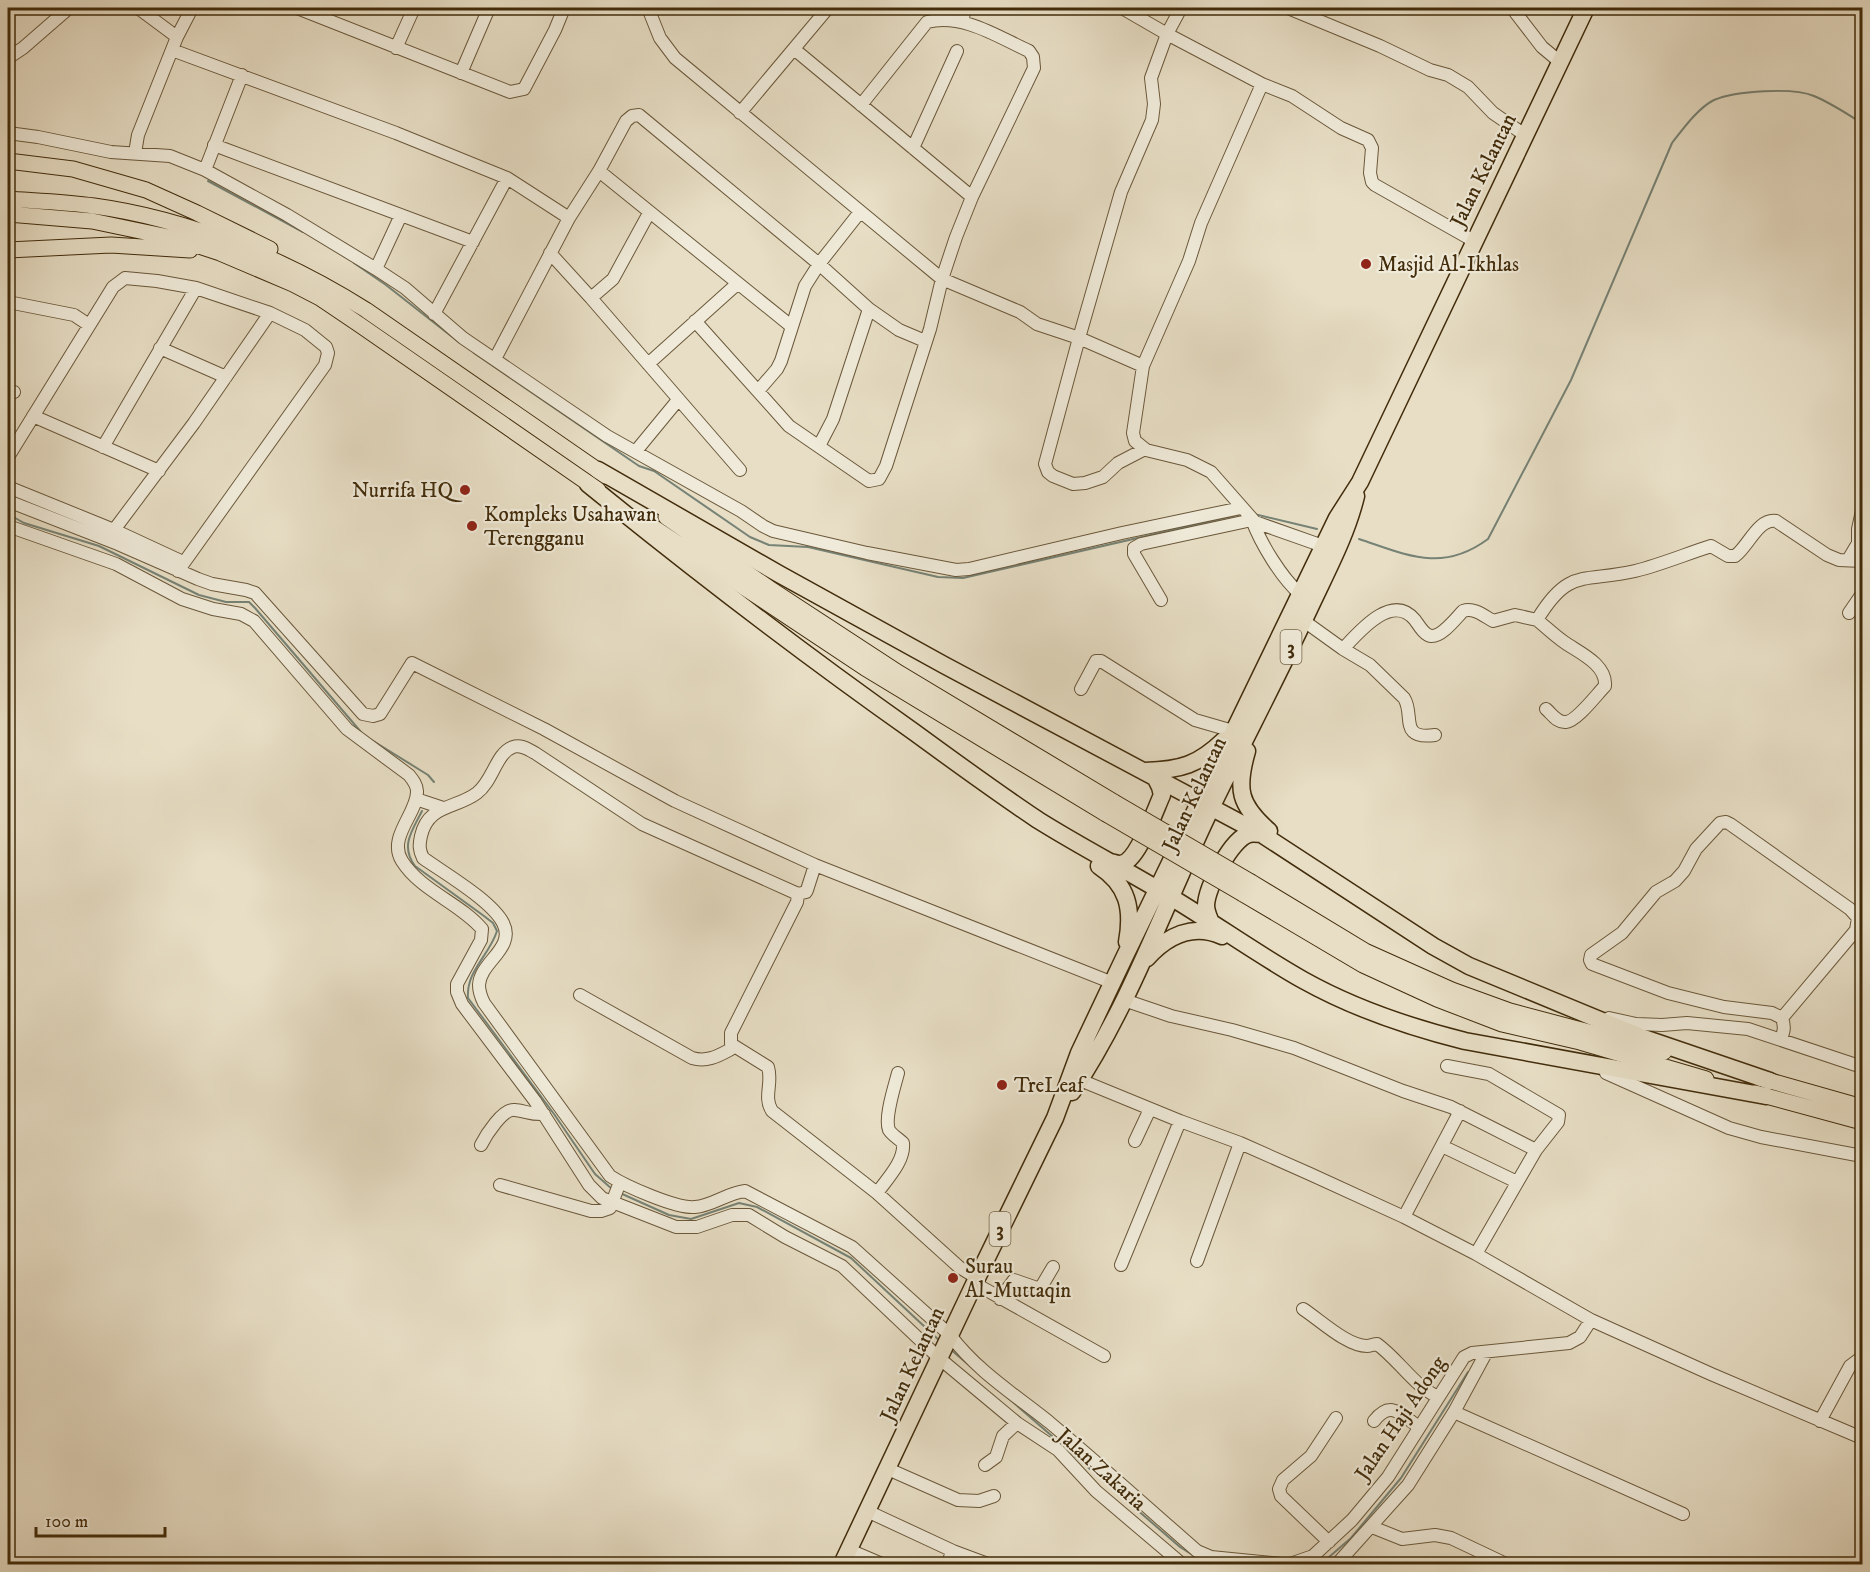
<svg xmlns="http://www.w3.org/2000/svg" width="1870" height="1572" font-family="'IM FELL DW Pica',serif">
	<style>
		.lines { fill: none; stroke-linecap: round; stroke-linejoin: round }
		.stream { stroke: #768275; stroke-width: 2 }
		.minor-casing { stroke: #6b583a; stroke-width: 14 }
		.major-casing { stroke: #422c0b; stroke-width: 17 }
		.highway-casing { stroke: #422c0b; stroke-width: 19 }
		.minor { stroke: #efead9; stroke-width: 12 }
		.major { stroke: #e7dec5; stroke-width: 15 }
		.highway { stroke: #e7dec5; stroke-width: 16 }
		.major-bridge-casing { stroke: #422c0b; stroke-width: 17; stroke-linecap: butt }
		.major-bridge { stroke: #e7dec5; stroke-width: 15 }
		.poi-dot { fill: #8f2418; stroke: #efead9; stroke-width: 2 }
		.labels { text-anchor: middle; stroke-width: 4.5; stroke-linejoin: round; paint-order: stroke }
		.shield { fill: #efead9; stroke: #766549; stroke-width: 1.5 }
		.shield-label { font-size: 20px; font-weight: bold; fill: #422c0b }
		.street-label { font-size: 21px; fill: #422c0b; stroke: #efead9 }
		.poi-label { font-size: 21px; fill: #422c0b; stroke: #efead9; text-anchor: start }
	</style>
	<rect width="100%" height="100%" fill="#e7dec5"/>
	<filter id="stains"><feTurbulence type="fractalNoise" baseFrequency=".00333" numOctaves="4"/><feColorMatrix values="0 0 0 0 .2 0 0 0 0 .09 0 0 0 0 .02 0 0 0 .5 -.17"/></filter>
	<radialGradient id="worn" r=".72"><stop offset=".6" stop-color="#630" stop-opacity="0"/><stop offset="1" stop-color="#630" stop-opacity=".3"/></radialGradient>
	<g class="lines">
		<!-- stream -->
		<path class="stream" d="M208 181 303 232
			M354 263 386 285 460 343
			M474 353 639 466 654 471 750 537 769 545 808 547 938 577 963 578 1238 515
			M8 514 24 523 99 546 199 595 226 602H249L255 608 361 732
			M1254 514 1317 529
			M1359 539C1407 555 1442 573 1488 539L1571 380 1672 143C1683 129 1698 108 1714 100 1735 91 1793 87 1814 96 1831 103 1847 114 1862 123
			M370 739 428 775 434 782
			M422 811C412 831 400 846 415 866L484 916 493 923 497 931C489 956 466 971 468 998L554 1114 595 1174 612 1189
			M620 1193 669 1215 691 1219 739 1203 757 1207 851 1258 941 1342
			M950 1349 969 1365
			M1007 1397 1180 1547 1207 1564
			M1321 1564 1351 1538 1401 1478 1468 1372"/>
		<!-- minor casing -->
		<g class="minor-casing">
			<path id="minor" d="M138 8 177 37
				M297 8 510 92 524 89 555 30 564 8
				M648 8 660 38 675 58 942 279 1020 312 1037 324 1079 338 1143 366
				M1034 8H1044
				M1122 8 1167 34 1262 84 1292 96 1341 128 1368 140 1372 148 1370 173 1372 182 1375 185 1474 241
				M1288 8 1380 46 1430 70 1448 75 1468 87 1493 113 1525 135
				M1512 8 1542 47 1560 62
				M963 21 964 8
				M396 48 414 8
				M794 49 972 197
				M172 50 396 133 507 178 569 218
				M8 58 23 48 69 8
				M461 73 489 8
				M1262 84 1201 223 1189 261 1143 366 1133 433 1135 441 1146 450 1187 460 1211 472 1255 522 1323 546
				M740 113 828 8
				M8 133 38 137 111 152 170 156 205 170 287 215 376 269 405 288 463 338 607 436 741 511 763 526 773 531 867 553 956 570 969 569 1122 533 1241 508
				M214 145 473 242
				M913 148 957 51
				M135 153 138 135 177 37 192 8
				M205 170 242 75
				M599 171 791 326
				M550 253 591 298 740 470
				M376 269 401 215
				M591 298 613 279 649 213
				M8 302 74 315 89 325
				M434 314 507 178
				M695 321 789 426 869 481 879 479 886 466 930 329 942 279 956 237 972 197 1034 68 1033 57 1029 51C998 37 963 13 927 22L861 105
				M160 348 226 377
				M495 359 569 218 599 171 626 121 632 116 639 115 819 264 869 309 899 330 925 341
				M648 364 737 284
				M8 391 14 392
				M758 391 777 369 781 361 805 286 819 264 860 212
				M33 416 159 471
				M819 446 833 419 869 309
				M103 447 196 288
				M1145 449 1118 463 1103 477 1085 483 1073 484 1053 476 1048 472 1045 464 1079 338 1121 192 1152 120 1154 104 1151 78 1167 34 1181 8
				M636 451 678 400
				M8 457 113 287 125 278 157 281 196 288 270 313 305 330 326 347 328 353 325 365 178 571
				M8 487 114 530 183 562
				M8 501 118 544 198 579 212 584 246 590 255 593 363 714 373 716 380 714 412 663 544 729 675 801 815 865 1113 983
				M8 526 116 564 182 599 213 609 241 614 254 621 347 729 409 775C413 780 417 785 417 791 418 813 387 837 402 861 421 891 460 903 482 929L481 940 457 984V992L462 1004 535 1101 589 1185 602 1198 676 1227H697L732 1215H749L785 1237 842 1266 939 1358 1017 1423 1058 1450 1096 1491 1182 1564
				M114 530 194 423 270 313
				M1848 560 1858 543V529L1862 511
				M1161 600 1134 554V548L1141 544 1252 520C1261 544 1281 577 1300 594
				M1849 613 1862 594
				M1537 620C1546 627 1554 635 1564 642 1578 652 1607 664 1605 686 1597 694 1577 721 1566 722 1557 723 1552 714 1546 709
				M1304 621 1343 649C1359 632 1392 592 1415 620 1418 624 1424 635 1431 636 1442 637 1456 618 1463 611 1474 607 1484 616 1493 621L1515 615 1537 620C1569 567 1583 583 1635 571 1660 565 1686 554 1711 546L1728 556H1735C1748 547 1758 518 1776 521L1827 555 1839 560 1862 561
				M1343 649 1370 665 1404 698C1415 715 1398 740 1435 735
				M1081 689 1096 661H1101L1195 720 1233 731
				M416 799 443 808
				M815 865 807 890 806 892 798 894 642 824 535 753C529 750 521 744 513 747 496 753 493 781 477 793 456 809 428 804 421 836 419 845 419 850 423 858 444 873 492 901 503 923 516 948 480 962 479 985 479 991 481 997 484 1003L610 1176C625 1186 677 1209 695 1207 712 1206 727 1193 745 1191L852 1247 950 1335C977 1371 1014 1394 1049 1422 1099 1464 1148 1508 1197 1551L1211 1557 1282 1564
				M798 894 797 902 731 1033V1044L768 1067C773 1083 763 1097 772 1111L877 1193 959 1267 977 1278
				M580 995 692 1058C709 1063 721 1054 735 1047
				M1124 1000 1171 1016 1232 1030 1294 1048 1403 1091 1451 1107 1536 1150
				M1609 1018 1636 1024 1662 1025 1687 1023 1748 1029 1862 1067
				M1781 1039C1784 1031 1785 1027 1782 1018L1772 1013 1724 1007 1668 993 1592 964 1590 960 1591 955 1622 933 1656 892 1675 881 1684 871 1696 849 1720 823 1726 822 1730 824 1850 909 1858 918 1856 930 1782 1018
				M1447 1066 1489 1074 1559 1115 1558 1122 1536 1150 1476 1254
				M1606 1073 1729 1128 1761 1137 1862 1156
				M1080 1080 1180 1121 1240 1143 1310 1174 1404 1217 1476 1254 1591 1320 1711 1374 1862 1438
				M1135 1141 1150 1109
				M481 1145C486 1135 503 1108 515 1110 527 1111 530 1115 544 1114
				M1442 1146 1517 1182
				M500 1185 591 1211H601L610 1208 620 1182
				M877 1193C887 1179 905 1161 903 1143 899 1139 892 1135 889 1130 884 1118 895 1085 898 1073
				M1404 1217 1460 1111
				M1197 1261 1240 1143
				M1121 1265 1180 1121
				M974 1283 1104 1356
				M1000 1299 1014 1280 1040 1289 1053 1267
				M1303 1309C1320 1320 1347 1346 1367 1346 1370 1346 1374 1344 1377 1344 1399 1360 1413 1385 1438 1397
				M1454 1412 1683 1514
				M1374 1421C1391 1399 1401 1415 1419 1427
				M1820 1421 1850 1366 1862 1357
				M985 1465 996 1457 1003 1436 1017 1423
				M888 1469 958 1500 979 1501 994 1496
				M867 1511 953 1551 947 1564
				M1372 1527 1402 1539 1435 1535 1451 1538 1506 1564
				M1329 1542 1281 1496 1279 1489 1283 1480 1311 1456 1336 1418
				M849 1550 882 1564
				M953 1551 988 1564
				M1290 1564 1313 1556 1352 1520 1388 1477 1464 1357 1472 1353 1569 1343 1580 1337 1591 1320
				M1337 1564 1408 1485 1454 1412 1486 1353"/>
		</g>
		<!-- major casing -->
		<g class="major-casing">
			<path id="major" d="M8 161 73 169 146 190 197 213 270 249
				M8 199C36 201 66 202 94 206 189 219 285 259 366 310L606 476
				M8 214 92 221 178 239 220 253 293 284 320 298 360 325 598 490
				M8 250 111 245 190 250
				M666 517 769 588 899 673 1114 802
				M650 525 865 668 1106 814
				M1251 882 1365 951 1452 990 1510 1011 1664 1052
				M1243 894 1363 965 1437 999 1502 1024 1580 1042 1706 1079
				M1760 1078 1862 1107
				M1755 1093 1862 1122"/>
		</g>
		<!-- highway casing -->
		<g class="highway-casing">
			<path id="highway" d="M598 470 779 574 944 665 1263 835 1433 946 1469 966 1641 1037 1770 1081
				M588 484C694 570 802 653 914 732 955 762 996 792 1038 820 1081 847 1126 870 1169 896 1214 923 1257 954 1303 980 1353 1008 1409 1027 1465 1041L1766 1096
				M1247 751C1236 789 1239 805 1269 831
				M1145 771C1181 770 1198 765 1224 740
				M1107 861C1111 862 1117 864 1121 864 1138 861 1155 810 1162 795L1160 787 1155 777
				M1099 866C1128 885 1133 909 1127 942
				M1211 923C1209 917 1206 912 1206 905 1207 887 1231 839 1249 834 1253 833 1259 834 1263 834
				M1147 958C1167 936 1193 923 1222 936
				M1072 1092C1131 1004 1166 901 1212 806 1245 738 1281 670 1313 601 1329 567 1347 533 1356 496
				M842 1564 977 1278 1055 1118 1079 1053 1124 958 1337 518 1360 482 1586 8"/>
		</g>
		<!-- minor -->
		<use href="#minor" class="minor"/>
		<!-- major -->
		<use href="#major" class="major"/>
		<!-- highway -->
		<use href="#highway" class="highway"/>
		<!-- major-bridge casing -->
		<g class="major-bridge-casing">
			<path id="major-bridge" d="M1114 802 1251 882
				M1106 814 1243 894"/>
		</g>
		<!-- major-bridge -->
		<use href="#major-bridge" class="major-bridge"/>
	</g>
	<!-- markers -->
	<g class="poi-dot">
		<circle cx="1366" cy="264" r="6"/>
		<circle cx="465" cy="490" r="6"/>
		<circle cx="472" cy="526" r="6"/>
		<circle cx="1002" cy="1085" r="6"/>
		<circle cx="953" cy="1278" r="6"/>
	</g>
	<g class="labels">
		<!-- shield labels -->
		<g class="shield">
			<rect x="1280.5" y="630" width="21" height="34" rx="4.5"/>
			<rect x="989.5" y="1212" width="21" height="34" rx="4.5"/>
		</g>
		<g class="shield-label">
			<text x="1291" y="654">3</text>
			<text x="1000" y="1236">3</text>
		</g>
		<!-- street labels -->
		<g class="street-label">
			<text transform="translate(1483 170) rotate(-64)" y="7">Jalan Kelantan</text>
			<text transform="translate(1194 794) rotate(-65)" y="7">Jalan Kelantan</text>
			<text transform="translate(912 1364) rotate(-65)" y="7">Jalan Kelantan</text>
			<text transform="translate(1400 1418) rotate(-56)" y="7">Jalan Haji Adong</text>
			<text transform="translate(1102 1469) rotate(42)" y="7">Jalan Zakaria</text>
		</g>
		<!-- poi labels -->
		<g class="poi-label">
			<text x="1378" y="271">Masjid Al-Ikhlas</text>
			<text x="453" y="497" text-anchor="end">Nurrifa HQ</text>
			<text x="484" y="521">Kompleks Usahawan<tspan x="484" dy="24">Terengganu</tspan></text>
			<text x="1014" y="1092">TreLeaf</text>
			<text x="965" y="1273">Surau<tspan x="965" dy="24">Al-Muttaqin</tspan></text>
		</g>
	</g>
	<!-- margin -->
	<rect width="1870" height="1572" fill="none" stroke="#e7dec5" stroke-width="30"/>
	<rect x="9" y="9" width="1852" height="1554" fill="none" stroke="#422c0b" stroke-width="3"/>
	<rect x="15" y="15" width="1840" height="1542" fill="none" stroke="#422c0b" stroke-width="1.5"/>
	<!-- scale -->
	<path d="M36 1527v9h129v-9" fill="none" stroke="#422c0b" stroke-width="3"/>
	<text x="45" y="1527" font-size="18" fill="#422c0b" stroke="#efead9" stroke-width="4.5" paint-order="stroke">100 m</text>
	<rect width="100%" height="100%" filter="url(#stains)"/>
	<rect width="100%" height="100%" fill="url(#worn)"/>
</svg>
